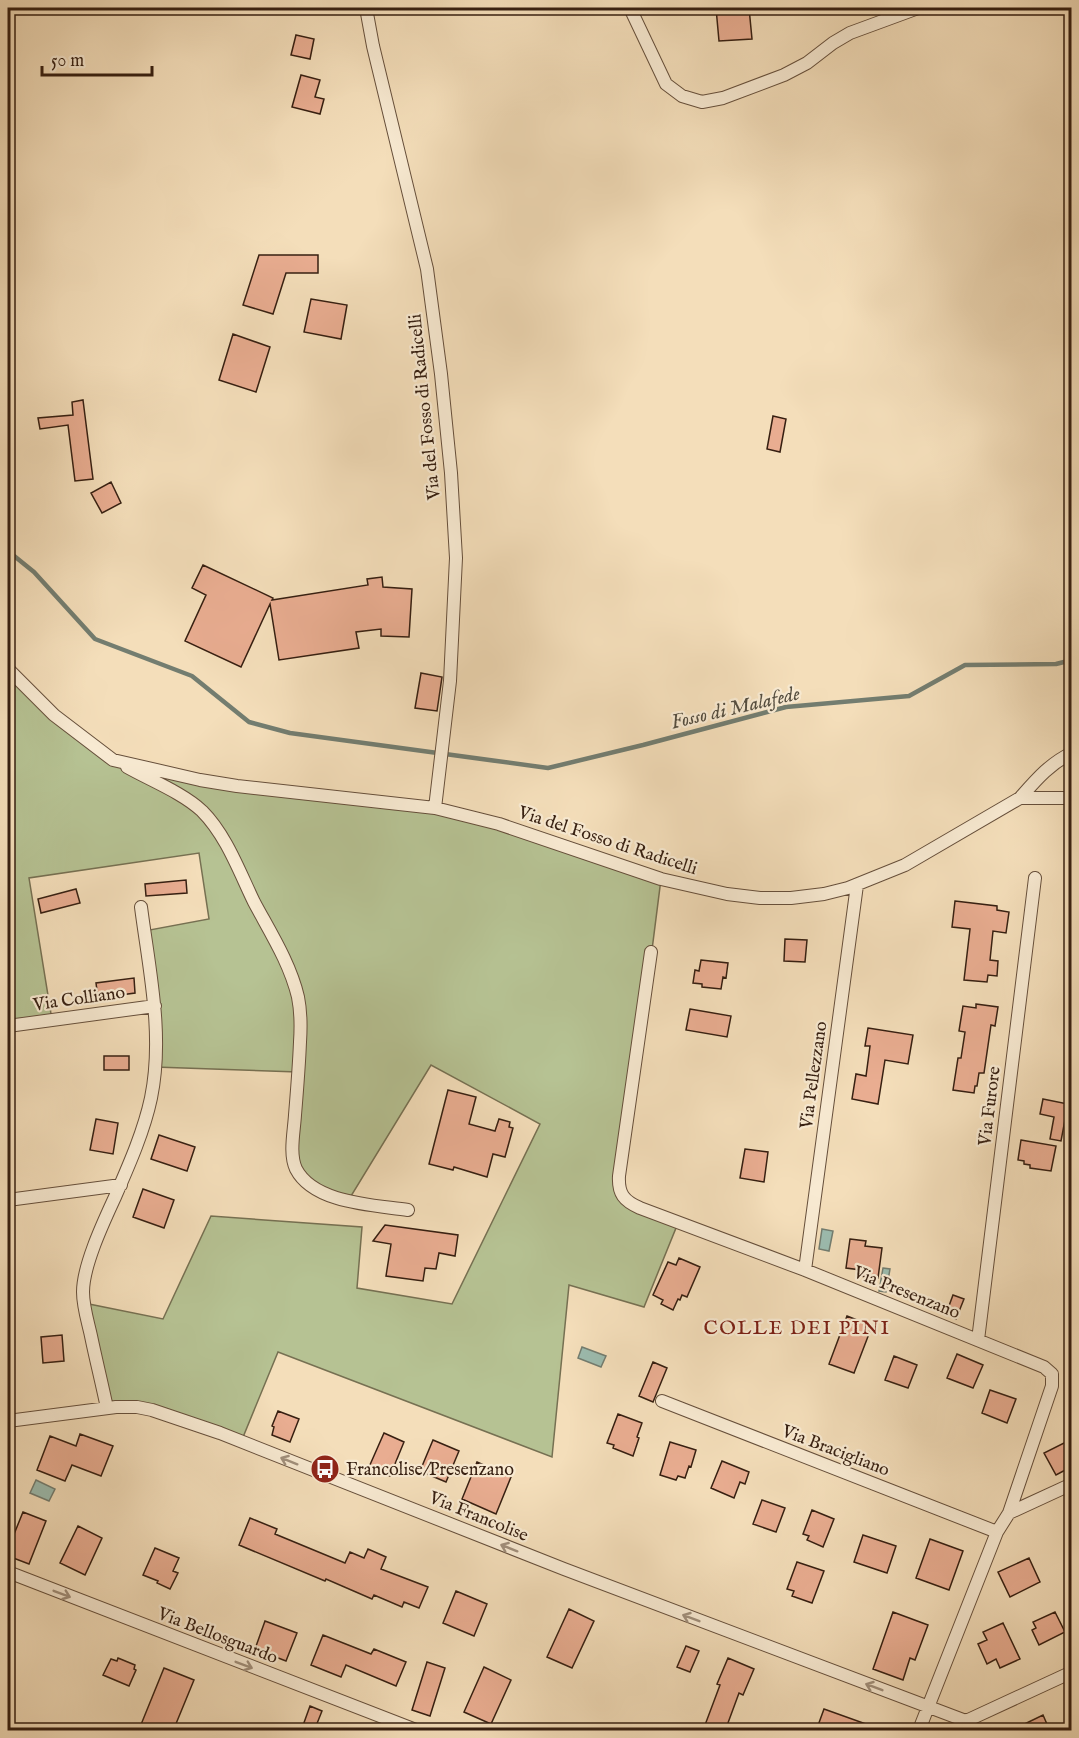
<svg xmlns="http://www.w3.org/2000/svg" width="1079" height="1738" font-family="'IM FELL English',serif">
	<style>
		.green { fill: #b6c293; stroke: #767052; stroke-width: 1.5 }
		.water { fill: #9cbcaf; stroke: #737d70; stroke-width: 1.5 }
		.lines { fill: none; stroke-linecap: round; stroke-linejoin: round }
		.stream { stroke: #737d70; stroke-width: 4.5 }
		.building { fill: #e9ad91; stroke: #361f11; stroke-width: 1.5 }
		.minor-casing { stroke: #664f3b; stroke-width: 14 }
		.minor { stroke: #f8ead2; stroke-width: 12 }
		.oneway { stroke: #a18f7b }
		.labels { text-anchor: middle; stroke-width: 4.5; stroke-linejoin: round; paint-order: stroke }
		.street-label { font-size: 18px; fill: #361f11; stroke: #f8ead2 }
		.poi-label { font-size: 18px; fill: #361f11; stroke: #f8ead2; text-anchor: start }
		.water-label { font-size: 20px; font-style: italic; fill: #554e40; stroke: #f8ead2 }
		.neighbourhood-label { font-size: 20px; letter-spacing: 1.5px; fill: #7a1f14; stroke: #f8ead2 }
	</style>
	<rect width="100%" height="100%" fill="#f4deba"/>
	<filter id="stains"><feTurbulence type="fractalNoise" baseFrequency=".00333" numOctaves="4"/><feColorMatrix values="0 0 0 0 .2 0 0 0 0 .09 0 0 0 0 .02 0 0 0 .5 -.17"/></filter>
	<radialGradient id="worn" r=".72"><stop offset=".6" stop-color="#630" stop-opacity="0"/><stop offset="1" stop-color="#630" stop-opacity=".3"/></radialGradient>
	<!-- green -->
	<path class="green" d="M8 669 113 760 209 782 435 808 661 879 621 1194 678 1223 644 1307 569 1285 552 1457 278 1352 241 1442 143 1408H107L84 1303 163 1319 211 1216 362 1227 357 1288 452 1304 540 1124 431 1065 348 1201 302 1177 292 1152 298 1072 155 1067 144 931 209 919 199 853 29 878 52 1020 8 1026Z"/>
	<!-- water -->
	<path class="water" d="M822 1229 833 1231 829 1251 819 1249Z
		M883 1268 890 1269 886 1292 879 1291Z
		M582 1347 606 1356 601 1367 578 1358Z
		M36 1480 55 1489 49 1501 30 1493Z"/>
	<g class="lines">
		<!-- stream -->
		<path class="stream" d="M8 551 34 572 95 639 192 676 249 722 290 733 548 768 643 745 786 707 909 696 965 665 1056 664 1072 660"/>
	</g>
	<!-- building -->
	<path class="building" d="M716 8H749L752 39 719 41Z
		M296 35 314 39 310 59 291 55Z
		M301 75 320 80 315 97 324 99 320 114 292 107Z
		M259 255H318V273H286L273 314 243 305Z
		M311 299 347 305 341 339 304 332Z
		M233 334 270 347 256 392 219 380Z
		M83 400 93 479 75 481 68 425 40 429 38 418 73 415 72 402Z
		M773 416 786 419 780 452 767 449Z
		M111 482 121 503 102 513 91 493Z
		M203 565 273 598 272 600 368 585 367 579 382 577 383 587 412 589 409 637 381 636V629L356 632 359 648 279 660 270 604 241 667 185 641 206 595 192 588Z
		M421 673 442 677 437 711 415 708Z
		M186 880 187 893 146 896 145 884Z
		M76 889 80 903 41 913 38 899Z
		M955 901 997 906V910L1009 912 1006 933 993 931 990 960 998 961 997 976 988 975 987 982 964 980 970 929 952 927Z
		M785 939 807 940 805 962 784 961Z
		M701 960 728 963 726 978 723 977 721 989 702 987V984L693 983 695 970 699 971Z
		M134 978 135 993 98 998 96 983Z
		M976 1004 998 1007 995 1026 991 1025 984 1073H979L977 1086H975L974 1093 953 1090 958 1058H961L965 1032 959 1031 963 1006 976 1008Z
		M690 1009 731 1016 727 1037 686 1030Z
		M868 1028 913 1035 908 1064 885 1060 878 1104 852 1099 856 1074 866 1076 870 1046H865Z
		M104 1056H129V1070H104Z
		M448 1090 476 1097 469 1124 495 1131 499 1119 510 1122 509 1127 513 1128 505 1157 493 1154 487 1177 454 1167 453 1170 429 1164Z
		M1043 1099 1068 1104 1061 1141 1050 1139 1054 1117 1040 1114Z
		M96 1119 118 1123 113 1154 90 1150Z
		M159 1135 195 1147 187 1171 151 1159Z
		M1021 1140 1056 1146 1051 1171 1030 1168V1165L1024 1164V1161L1018 1160Z
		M745 1149 768 1152 764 1182 740 1178Z
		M143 1189 174 1200 164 1228 133 1217Z
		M385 1225 458 1235 455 1256 439 1253 436 1269 425 1268 423 1281 386 1276 391 1244 373 1241Z
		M850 1239 866 1241 865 1246 882 1248 878 1278 860 1276 861 1270 846 1268Z
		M679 1258 700 1267 687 1297 682 1295 680 1300 678 1299 673 1310 661 1304 663 1300 653 1295 668 1262 676 1265Z
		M953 1295 964 1299 956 1319 946 1314Z
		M847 1316 872 1326 854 1373 829 1364Z
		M62 1335 64 1361 43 1363 41 1337Z
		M957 1354 983 1365 973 1388 947 1378Z
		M894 1356 917 1365 908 1388 885 1380Z
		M653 1362 667 1368 653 1402 639 1396Z
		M990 1390 1016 1399 1007 1423 982 1413Z
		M278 1411 299 1419 290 1442 272 1435 274 1427 272 1426Z
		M618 1414 642 1423 637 1437 639 1438 633 1456 613 1448 614 1445 607 1443Z
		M384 1433 404 1442 390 1476 369 1467Z
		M80 1434 113 1446 101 1476 72 1465 65 1481 37 1470 50 1436 76 1446Z
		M433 1440 459 1451 446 1482 420 1471Z
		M670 1442 696 1450 691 1467 689 1466 685 1478 678 1476 676 1480 660 1475Z
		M1066 1442 1071 1452V1467L1056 1475 1044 1453Z
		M722 1461 749 1472 745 1484 740 1482 734 1498 711 1488Z
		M477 1462 511 1477 496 1514 462 1499Z
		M762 1500 785 1508 776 1532 753 1524Z
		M812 1510 834 1519 823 1547 807 1540 809 1536 803 1534Z
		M23 1512 46 1521 29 1564 8 1556V1549Z
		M250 1518 277 1529 275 1534 345 1563 350 1552 364 1558 368 1549 386 1557 381 1569 428 1587 419 1608 404 1602 402 1607 374 1595 372 1599 326 1579 325 1581 239 1545Z
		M78 1526 102 1538 85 1575 60 1563Z
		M863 1535 896 1546 887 1573 854 1562Z
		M930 1539 963 1551 949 1590 916 1578Z
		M155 1548 179 1558 173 1571 178 1573 170 1589 157 1583 158 1581 143 1575Z
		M1029 1558 1040 1582 1010 1597 998 1572Z
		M797 1562 824 1571 812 1603 792 1596 794 1591 787 1589Z
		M456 1591 487 1604 474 1636 443 1623Z
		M569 1609 594 1621 572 1668 547 1657Z
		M893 1612 928 1625 915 1660 910 1658 903 1680 873 1669Z
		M1055 1612 1065 1632 1039 1645 1032 1630 1036 1628 1033 1622Z
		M265 1621 297 1633 286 1661 255 1649Z
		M1003 1623 1020 1659 1000 1668 996 1659 987 1664 978 1644 987 1640 983 1632Z
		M323 1635 371 1654 374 1649 406 1662 396 1686 346 1665 341 1677 311 1665Z
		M686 1646 699 1651 690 1672 677 1667Z
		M118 1658 135 1665 134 1669 136 1670 129 1686 103 1675 111 1659 117 1661Z
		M728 1658 754 1669 743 1695 739 1693 725 1731H720L705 1725 720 1685 717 1684Z
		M427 1662 445 1668 430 1716 412 1710Z
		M484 1667 511 1680 491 1724 464 1712Z
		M164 1668 194 1680 173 1731H149L140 1727Z
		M310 1706 322 1711 314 1731H301Z
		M824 1709 880 1729V1731H816Z
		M1043 1715 1050 1731H1010Z"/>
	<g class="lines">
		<!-- minor casing -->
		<g class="minor-casing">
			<path id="minor" d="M366 8 373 46 427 269 441 374 451 473 456 558 450 681 435 808
				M630 8 666 84 682 96 702 102 723 98 784 75 807 63 833 43 850 33 918 8
				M8 669 54 715 113 760 200 780 237 786 435 808 499 824 661 879 727 894 760 898H791L824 894 848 888 905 865 1020 798H1072
				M127 767C150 780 183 793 202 811 226 835 239 871 254 902 270 932 290 963 298 997 301 1012 301 1027 300 1042 299 1067 297 1091 295 1115 294 1132 289 1154 296 1169 314 1204 376 1205 408 1210
				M1020 798C1035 781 1050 763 1072 753
				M651 952 619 1176C618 1194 624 1201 640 1208L805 1270 1044 1367 1052 1374V1386L1009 1513 997 1532 919 1730
				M8 1026 155 1006
				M8 1200 121 1185
				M805 1270 857 885
				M978 1340 1035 878
				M662 1401 997 1532
				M107 1408C102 1384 96 1360 91 1336 88 1322 83 1307 83 1292 83 1265 104 1221 115 1197 129 1165 144 1131 151 1098 164 1035 149 969 141 907
				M8 1421 116 1407H137L152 1410 220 1433 564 1569 966 1721 1072 1672
				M1009 1513 1072 1484
				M8 1572 416 1730"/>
		</g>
		<!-- minor -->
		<use href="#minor" class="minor"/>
	</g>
	<!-- one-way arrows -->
	<defs><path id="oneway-shaft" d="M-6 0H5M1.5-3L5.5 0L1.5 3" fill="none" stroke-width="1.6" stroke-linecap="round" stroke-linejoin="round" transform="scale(1.5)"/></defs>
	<g class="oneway">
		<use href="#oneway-shaft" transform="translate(289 1461) rotate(-158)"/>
		<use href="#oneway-shaft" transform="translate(509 1548) rotate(-158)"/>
		<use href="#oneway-shaft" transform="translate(62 1594) rotate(21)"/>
		<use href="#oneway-shaft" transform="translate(691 1618) rotate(-159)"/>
		<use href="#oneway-shaft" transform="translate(244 1665) rotate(21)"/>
		<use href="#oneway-shaft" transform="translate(874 1687) rotate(-159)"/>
	</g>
	<!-- icons -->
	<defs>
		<g id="bus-disc" transform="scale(1.5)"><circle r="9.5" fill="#8f2418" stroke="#f8ead2"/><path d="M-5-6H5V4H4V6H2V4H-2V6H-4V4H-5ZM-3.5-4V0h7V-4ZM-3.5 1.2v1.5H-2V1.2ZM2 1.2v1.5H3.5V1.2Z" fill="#fff"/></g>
	</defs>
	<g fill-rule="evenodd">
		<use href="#bus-disc" x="325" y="1469"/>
	</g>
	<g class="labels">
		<!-- street labels -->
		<g class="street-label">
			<text transform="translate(424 407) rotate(-96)" y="6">Via del Fosso di Radicelli</text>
			<text transform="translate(608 840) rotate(18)" y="6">Via del Fosso di Radicelli</text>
			<text transform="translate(79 998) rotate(-8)" y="6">Via Colliano</text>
			<text transform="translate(813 1075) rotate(-82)" y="6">Via Pellezzano</text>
			<text transform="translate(989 1106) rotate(-83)" y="6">Via Furore</text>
			<text transform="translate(907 1292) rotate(22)" y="6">Via Presenzano</text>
			<text transform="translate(836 1450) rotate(21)" y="6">Via Bracigliano</text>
			<text transform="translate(479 1516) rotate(22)" y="6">Via Francolise</text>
			<text transform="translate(218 1635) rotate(21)" y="6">Via Bellosguardo</text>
		</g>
		<!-- poi labels -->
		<g class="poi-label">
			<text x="346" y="1475">Francolise/Presenzano</text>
		</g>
		<!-- water labels -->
		<g class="water-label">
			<text transform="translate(735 707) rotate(-13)" y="7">Fosso di Malafede</text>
		</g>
		<!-- neighbourhood labels -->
		<g class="neighbourhood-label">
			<text x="797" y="1334">COLLE DEI PINI</text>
		</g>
	</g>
	<!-- margin -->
	<rect width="1079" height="1738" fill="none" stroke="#f4deba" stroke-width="30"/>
	<rect x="9" y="9" width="1061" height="1720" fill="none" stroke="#361f11" stroke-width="3"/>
	<rect x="15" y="15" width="1049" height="1708" fill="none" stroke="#361f11" stroke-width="1.5"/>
	<!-- scale -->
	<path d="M42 66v9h110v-9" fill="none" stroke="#361f11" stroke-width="3"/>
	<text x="51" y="66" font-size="18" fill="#361f11" stroke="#f8ead2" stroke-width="4.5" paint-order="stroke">50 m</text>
	<rect width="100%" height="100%" filter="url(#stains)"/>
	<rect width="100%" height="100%" fill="url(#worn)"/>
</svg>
